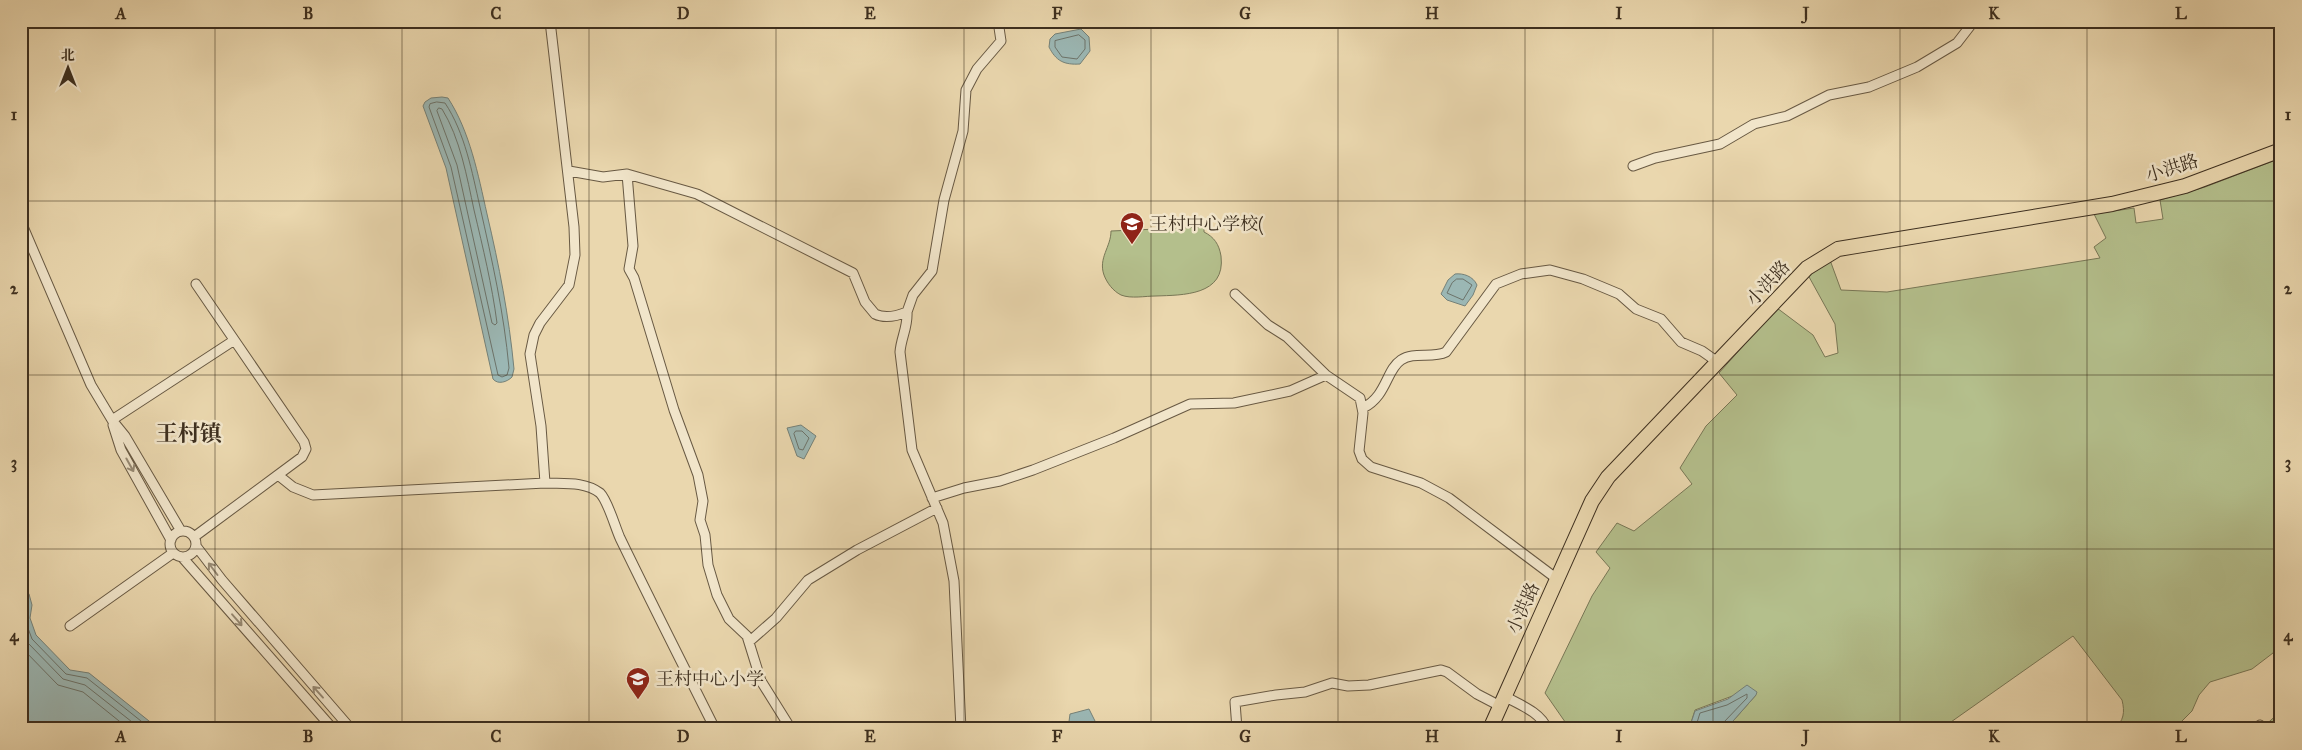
<svg xmlns="http://www.w3.org/2000/svg" width="2302" height="750" font-family="'IM FELL Great Primer','Noto Serif SC',serif">
	<style>
		.green { fill: #b4bf8c; stroke: #787756 }
		.water { fill: #9bb7b4; stroke: #758178 }
		.lines { fill: none; stroke-linecap: round; stroke-linejoin: round }
		.shore { stroke: #6c736a; stroke-width: 1 }
		.street-casing { stroke: #685943; stroke-width: 11 }
		.primary-casing { stroke: #3d2f1f; stroke-width: 16 }
		.street { stroke: #f1e5ca; stroke-width: 9 }
		.primary { stroke: #ead7ae; stroke-width: 14 }
		.oneway { stroke: #978a74 }
		.grid { fill: none; stroke: #3d2f1f; stroke-width: 1; stroke-opacity: 0.55 }
		.labels { text-anchor: middle; stroke-width: 5; stroke-linejoin: round; paint-order: stroke }
		.street-label { font-size: 18px; fill: #3d2f1f; stroke: #f1e5ca }
		.poi-label { font-size: 18px; fill: #3d2f1f; stroke: #f1e5ca; text-anchor: start }
		.district-label { font-size: 22px; font-weight: bold; fill: #3d2f1f; stroke: #f1e5ca }
		.neatline { fill: none; stroke: #3d2f1f; stroke-width: 2 }
		.grid-label { font-size: 16px; text-anchor: middle; font-weight: bold; fill: #3d2f1f }
	</style>
	<rect width="100%" height="100%" fill="#ead7ae"/>
	<filter id="stains"><feTurbulence type="fractalNoise" baseFrequency=".004" numOctaves="4"/><feColorMatrix values="0 0 0 0 .2 0 0 0 0 .09 0 0 0 0 .02 0 0 0 .5 -.17"/></filter>
	<radialGradient id="worn" r=".72"><stop offset=".6" stop-color="#630" stop-opacity="0"/><stop offset="1" stop-color="#630" stop-opacity=".3"/></radialGradient>
	<!-- green -->
	<path class="green" d="M2281 158V643L2273 653 2252 669 2210 682 2199 695 2192 711 2174 729H2114C2124 721 2125 712 2122 700L2073 636 1941 729H1726L1756 695H1735L1695 710 1689 729H1570L1545 693 1592 596 1610 568 1596 552 1617 523 1634 531 1692 484 1680 468 1706 426 1737 395 1719 373 1777 308 1813 335 1825 357 1838 353 1835 324 1808 275 1830 260 1841 290 1887 292 2100 258 2094 247 2106 238 2094 214 2134 208 2136 223 2163 219 2160 200 2205 187Z
		M1204 227V232C1214 237 1219 244 1221 256 1226 296 1182 295 1156 296 1145 296 1131 299 1121 295 1113 291 1107 283 1104 275 1098 258 1111 247 1111 231Z
		M2281 711V729H2261Z"/>
	<!-- water -->
	<path class="water" d="M1081 29 1089 37 1090 51 1080 64C1064 65 1056 61 1049 47L1050 39 1055 34Z
		M442 97 448 98C470 132 478 174 487 214 499 265 509 316 514 369L512 377C507 382 498 385 493 379L446 168 423 106 425 102 431 98Z
		M1455 274C1463 273 1473 276 1477 285L1473 295 1465 306 1447 300 1441 294 1448 280Z
		M801 425 816 436 804 459 797 456 787 428Z
		M21 584 29 594 32 605 30 618 36 635 70 670 89 673 159 729H21Z
		M1747 685 1757 692 1756 695 1726 729H1689L1695 711 1728 699Z
		M1089 709 1099 729H1068L1070 714Z"/>
	<g class="lines">
		<!-- shore -->
		<path class="shore" d="M1079 35 1085 40V49L1077 59 1062 57 1055 47V41Z
			M437 102 445 103C465 133 472 172 480 207 492 260 504 313 509 368L507 375 502 377 498 375 451 167 429 107 430 104Z
			M439 108 442 109C460 138 467 177 474 210 483 248 492 285 497 323L495 325 492 323 457 165 437 111Z
			M1457 279H1463L1472 285 1463 300 1447 293 1452 283Z
			M796 431H802L809 438 803 450 799 449 794 434Z
			M21 592 27 605 25 620 32 639 66 674 87 678 151 729
			M21 629 28 643 63 679 85 685 141 729
			M21 647 58 685 83 692 129 729
			M1695 729 1700 713 1727 705 1747 694V698L1724 722 1722 729"/>
		<!-- street casing -->
		<g class="street-casing">
			<path id="street" d="M1633 166 1655 158 1720 144 1754 124 1787 116 1829 95 1869 87 1917 67 1957 43 1974 21
				M569 171 603 177 627 174 697 194 853 273 865 302 875 314C885 319 897 316 907 312L913 295 932 271 944 200 963 131 966 90 977 69 1001 41 998 21
				M627 174 633 246 629 269 634 278 674 410 698 475 703 501 700 520 705 535 708 565 717 595 729 619 747 636 761 681 791 729
				M21 222 91 385 112 420 125 436 181 531
				M1235 294 1268 325 1287 337 1326 375 1360 398 1363 413 1359 451 1362 459 1371 467 1421 483 1449 498 1557 579
				M907 312C908 327 901 338 900 352L912 450 943 523 954 581 961 729
				M1363 408C1387 396 1386 370 1401 360 1414 351 1432 359 1446 352L1496 284 1521 274 1550 270 1583 279 1619 294 1636 309 1661 319 1681 342 1702 351 1719 363
				M112 420 233 341
				M113 425 121 450 171 540
				M278 475 293 487 313 495 545 483C563 484 584 481 600 493 608 501 615 527 620 538 651 602 683 665 715 729
				M545 483 541 426 530 354 534 335 540 323 569 285 575 255 574 227 550 21
				M932 498 964 488 1000 481 1033 470 1114 438 1190 404 1234 403 1290 391 1326 375
				M170 544a13 13 0 1 1 26 0a13 13 0 1 1-26 0Z
				M194 537 302 457 306 449 304 442 196 284
				M196 546 222 580 351 729
				M182 557 333 729
				M70 626 173 553
				M750 641 776 618 808 580 857 550 937 508
				M1504 696C1518 704 1541 712 1547 729
				M1237 729 1235 702 1276 695 1305 692 1332 683 1348 686 1369 685 1441 670 1447 672 1477 694 1500 706
				M2255 729 2260 725"/>
		</g>
		<!-- primary casing -->
		<g class="primary-casing">
			<path id="primary" d="M1490 729 1592 501 1608 477 1807 268 1838 249 2112 204 2185 186 2281 150"/>
		</g>
		<!-- street -->
		<use href="#street" class="street"/>
		<!-- primary -->
		<use href="#primary" class="primary"/>
	</g>
	<!-- one-way arrows -->
	<defs><path id="oneway-shaft" d="M-6 0H5M1.5-3L5.5 0L1.5 3" fill="none" stroke-width="1.6" stroke-linecap="round" stroke-linejoin="round" transform="scale(1.25)"/></defs>
	<g class="oneway">
		<use href="#oneway-shaft" transform="translate(130 465) rotate(61)"/>
		<use href="#oneway-shaft" transform="translate(213 569) rotate(-127)"/>
		<use href="#oneway-shaft" transform="translate(237 620) rotate(49)"/>
		<use href="#oneway-shaft" transform="translate(318 692) rotate(-132)"/>
	</g>
	<!-- grid -->
	<path class="grid" d="M215 21V729M402 21V729M589 21V729M776 21V729M964 21V729M1151 21V729M1338 21V729M1525 21V729M1713 21V729M1900 21V729M2087 21V729M21 201H2281M21 375H2281M21 549H2281"/>
	<!-- icons -->
	<defs>
		<g id="school-pin" transform="scale(1.25)"><path d="M0 17L-7.5 6A9.5 9.5 0 1 1 7.5 6Z" fill="#8f2418" stroke="#f1e5ca"/><path d="M0-5L7-2L0 1L-7-2ZM-4 1L0 2.5L4 1V4Q0 6-4 4Z" fill="#fff"/></g>
	</defs>
	<g fill-rule="evenodd">
		<use href="#school-pin" x="1132" y="224"/>
		<use href="#school-pin" x="638" y="679"/>
	</g>
	<g class="labels">
		<!-- street labels -->
		<g class="street-label">
			<text transform="translate(2172 168) rotate(-17)" y="6">小洪路</text>
			<text transform="translate(1768 283) rotate(-47)" y="6">小洪路</text>
			<text transform="translate(1523 608) rotate(-66)" y="6">小洪路</text>
		</g>
		<!-- poi labels -->
		<g class="poi-label">
			<text x="1150" y="230">王村中心学校(</text>
			<text x="656" y="685">王村中心小学</text>
		</g>
		<!-- district labels -->
		<g class="district-label">
			<text x="189" y="441">王村镇</text>
		</g>
	</g>
	<!-- margin -->
	<rect width="2302" height="750" fill="none" stroke="#ead7ae" stroke-width="55"/>
	<!-- north arrow -->
	<g transform="translate(68 68)" stroke="#f1e5ca" stroke-width="4" paint-order="stroke">
	<path d="M0-4L9 19L0 12L-9 19Z" fill="#3d2f1f"/>
	<text y="-8" font-size="14" font-weight="bold" text-anchor="middle" fill="#3d2f1f">北</text>
	</g>
	<rect x="28" y="28" width="2246" height="694" class="neatline"/>
	<g class="grid-label">
		<text x="121" y="19">A</text>
		<text x="308" y="19">B</text>
		<text x="496" y="19">C</text>
		<text x="683" y="19">D</text>
		<text x="870" y="19">E</text>
		<text x="1057" y="19">F</text>
		<text x="1245" y="19">G</text>
		<text x="1432" y="19">H</text>
		<text x="1619" y="19">I</text>
		<text x="1806" y="19">J</text>
		<text x="1994" y="19">K</text>
		<text x="2181" y="19">L</text>
		<text x="14" y="120">1</text>
		<text x="2288" y="120">1</text>
		<text x="14" y="294">2</text>
		<text x="2288" y="294">2</text>
		<text x="14" y="468">3</text>
		<text x="2288" y="468">3</text>
		<text x="14" y="641">4</text>
		<text x="2288" y="641">4</text>
		<text x="121" y="742">A</text>
		<text x="308" y="742">B</text>
		<text x="496" y="742">C</text>
		<text x="683" y="742">D</text>
		<text x="870" y="742">E</text>
		<text x="1057" y="742">F</text>
		<text x="1245" y="742">G</text>
		<text x="1432" y="742">H</text>
		<text x="1619" y="742">I</text>
		<text x="1806" y="742">J</text>
		<text x="1994" y="742">K</text>
		<text x="2181" y="742">L</text>
	</g>
	<rect width="100%" height="100%" filter="url(#stains)"/>
	<rect width="100%" height="100%" fill="url(#worn)"/>
</svg>
